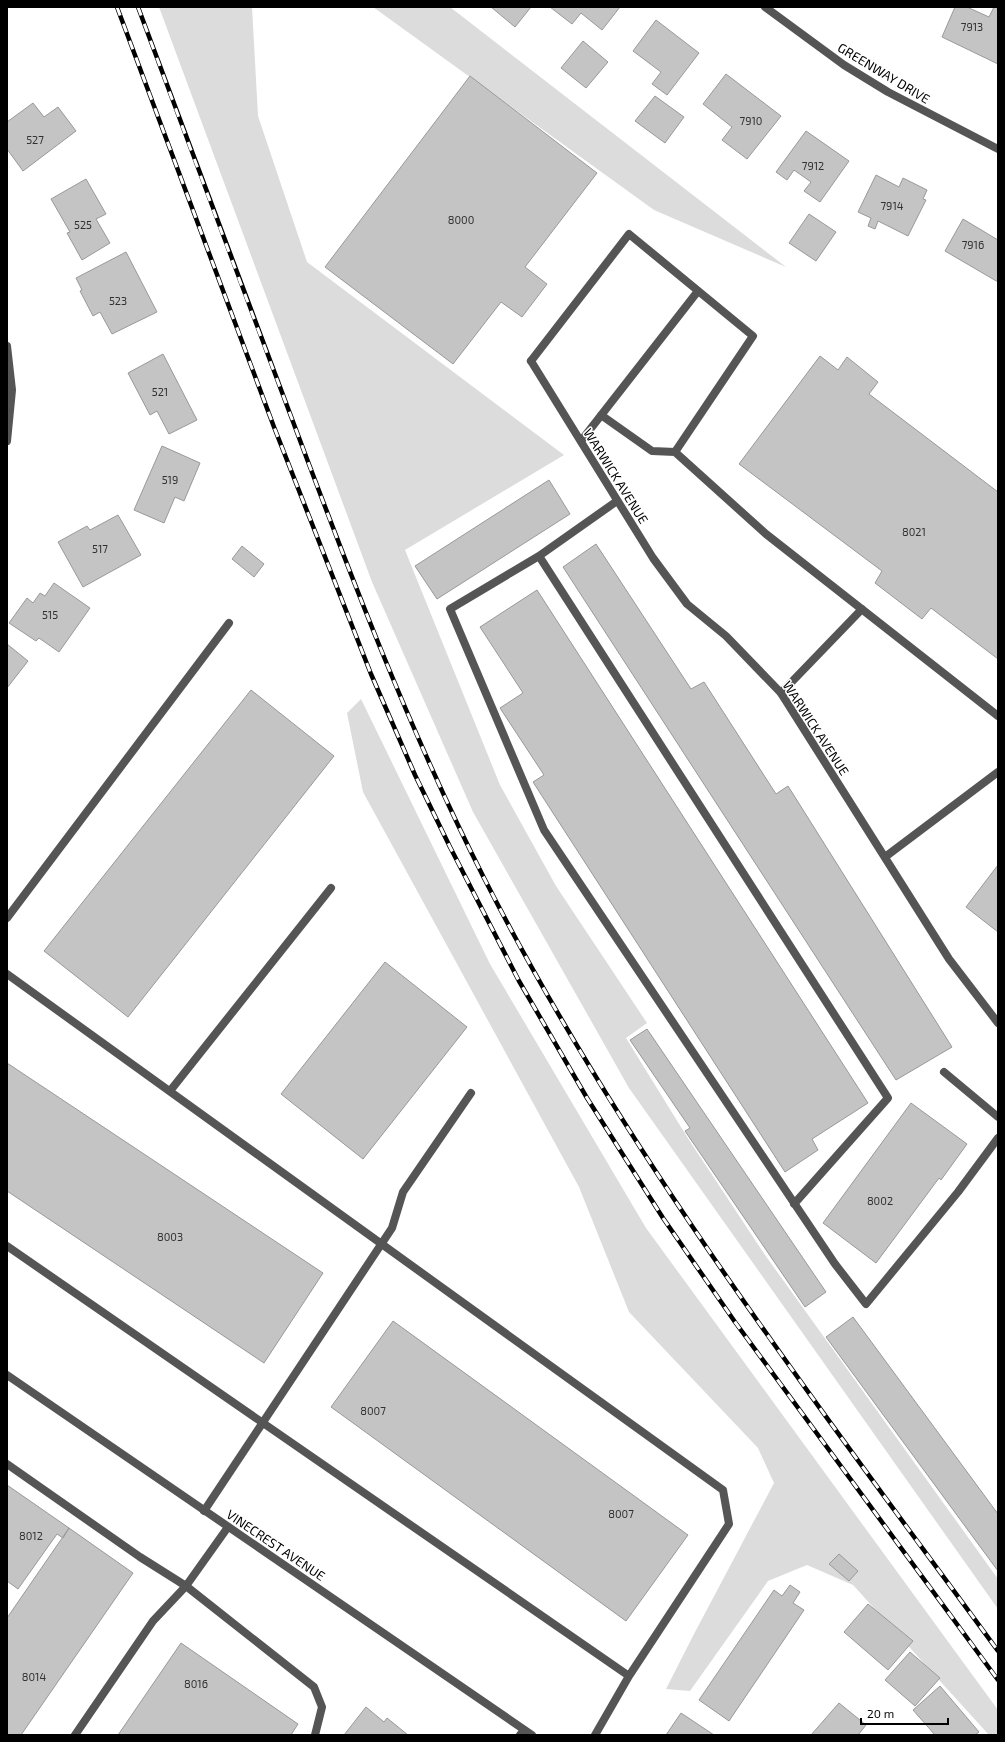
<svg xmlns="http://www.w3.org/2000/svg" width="1005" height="1742" font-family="'Exo 2',sans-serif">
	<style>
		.green { fill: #dcdcdc }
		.building { fill: #c4c4c4; stroke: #999 }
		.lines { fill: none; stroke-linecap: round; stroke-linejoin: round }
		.service { stroke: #555; stroke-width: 8 }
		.minor { stroke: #555; stroke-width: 8 }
		.rail-casing { stroke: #000; stroke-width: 4.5 }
		.rail { stroke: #fff; stroke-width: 3; stroke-dasharray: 9; stroke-linecap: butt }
		.labels { text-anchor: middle; stroke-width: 3; stroke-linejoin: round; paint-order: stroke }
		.number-label { font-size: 11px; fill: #313131 }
		.street-label { font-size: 13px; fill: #000; stroke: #fff }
	</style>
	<rect width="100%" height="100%" fill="#fff"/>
	<!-- green -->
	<path class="green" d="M159 7H252L258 116 307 262 564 455 405 550 500 785 556 886 647 1023 626 1038 689 1140 765 1255 998 1579V1609L629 1088 473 812 372 582Z
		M373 7H450L786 267 654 210Z
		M361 699 490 964 646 1228 998 1710V1735H989L853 1585 807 1565 768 1581 690 1691 666 1689 694 1634 774 1483 758 1448 629 1312 579 1187 363 792 347 713Z"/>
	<!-- building -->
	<path class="building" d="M491 7H531L515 27Z
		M550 7H620L602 30 581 13 572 24Z
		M955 7H967L989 17 994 7 998 8V64L942 37Z
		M656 20 699 53 667 95 652 84 661 72 633 51Z
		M583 41 608 62 586 88 561 68Z
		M726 74 781 116 747 159 722 140 732 127 703 104Z
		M470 76 597 173 525 267 547 284 522 317 501 302 453 364 325 267Z
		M655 96 684 117 665 143 635 121Z
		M33 103 44 117 58 107 76 131 23 171 7 149V122Z
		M806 131 849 161 820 202 804 191 811 182 794 170 787 180 776 172Z
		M876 175 899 187 903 178 927 190 923 199 926 200 908 236 878 221 875 229 868 226 871 218 858 212Z
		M86 179 106 214 96 219 110 243 82 260 67 233 70 232 51 199Z
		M809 214 836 232 816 261 789 243Z
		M963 219 998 240V282L945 251Z
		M126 252 157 312 112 334 100 312 93 316 80 291 82 290 76 278Z
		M163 354 197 420 169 434 157 411 150 415 128 373Z
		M820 356 838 370 847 357 878 382 869 394 998 492V659L931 608 922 619 875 583 882 571 739 464Z
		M162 446 200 463 184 501 175 497 164 523 134 510Z
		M549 480 570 514 437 599 415 566Z
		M118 515 141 555 83 587 58 542 87 526 90 530Z
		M596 544 691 689 704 682 776 794 788 786 952 1047 896 1080 563 567Z
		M242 546 264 564 254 577 232 559Z
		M54 583 90 608 59 652 39 638 36 641 9 623 27 598 33 603 40 593 45 596Z
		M537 590 868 1103 812 1139 818 1150 785 1172 533 782 544 775 500 708 523 693 480 627Z
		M7 644 28 661 7 688Z
		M251 690 334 756 128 1017 44 951Z
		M998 865V932L966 907Z
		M385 962 467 1027 363 1159 281 1094Z
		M647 1029 826 1292 805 1307 685 1131 690 1128 630 1040Z
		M7 1063 323 1273 264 1363 7 1191Z
		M911 1103 967 1144 941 1180 939 1178 876 1263 823 1223Z
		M853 1317 998 1514V1571L826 1337Z
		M393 1321 688 1535 626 1621 331 1407Z
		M7 1485 69 1528 63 1538 57 1534 18 1589 7 1581Z
		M69 1528 133 1573 21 1735H7V1618Z
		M839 1554 858 1571 849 1581 829 1564Z
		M790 1585 800 1592 793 1603 804 1610 729 1721 699 1700 774 1590 782 1596Z
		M868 1604 913 1641 888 1670 844 1632Z
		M181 1643 298 1724 291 1735H118Z
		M910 1652 940 1678 915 1706 885 1680Z
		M940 1686 979 1732 975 1735H935L913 1710Z
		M839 1703 866 1725 858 1735H811Z
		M366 1707 384 1722 387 1718 408 1735H344Z
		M681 1713 714 1735H666Z"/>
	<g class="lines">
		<!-- service -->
		<path class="service" d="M531 361 629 234 753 336 675 452 766 534 998 716
			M601 415 652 451 675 452
			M581 441 698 291
			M617 501 539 556 450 609 544 830 835 1264 866 1304 958 1192 998 1138
			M539 556 888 1098 794 1204
			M781 693 862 609
			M885 857 998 772
			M7 918 229 623
			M7 974 723 1490 729 1524 629 1676 7 1246
			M944 1072 998 1117
			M170 1091 331 888
			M7 1464 140 1557 186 1586 153 1621 75 1735
			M204 1511 392 1228 403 1192 471 1093
			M228 1527 186 1586 314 1687 322 1707 315 1735
			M520 1735 524 1730
			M595 1735 629 1676"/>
		<!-- minor -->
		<path class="minor" d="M765 7 844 65 888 92 998 149
			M7 346 12 390 7 441
			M531 361 653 558 687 604 726 636 781 693 949 959 998 1023
			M7 1375 532 1735"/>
		<!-- rail casing -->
		<g class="rail-casing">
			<path id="rail" d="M117 7 274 427 371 674 415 775 450 847 519 981 587 1098 663 1218 735 1322 998 1680
				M138 7C188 142 238 277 289 411 348 569 408 728 484 878 625 1155 815 1401 998 1651"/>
		</g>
		<!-- rail -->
		<use href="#rail" class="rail"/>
	</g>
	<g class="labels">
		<!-- number labels -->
		<g class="number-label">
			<text x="972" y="31">7913</text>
			<text x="751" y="125">7910</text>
			<text x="35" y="144">527</text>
			<text x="813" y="170">7912</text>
			<text x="892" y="210">7914</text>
			<text x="461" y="224">8000</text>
			<text x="83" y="229">525</text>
			<text x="973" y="249">7916</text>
			<text x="118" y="305">523</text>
			<text x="160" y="396">521</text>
			<text x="170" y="484">519</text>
			<text x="914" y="536">8021</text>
			<text x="100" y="553">517</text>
			<text x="50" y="619">515</text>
			<text x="880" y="1205">8002</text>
			<text x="170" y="1241">8003</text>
			<text x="373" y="1415">8007</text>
			<text x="621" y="1518">8007</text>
			<text x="31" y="1540">8012</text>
			<text x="34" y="1681">8014</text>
			<text x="196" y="1688">8016</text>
		</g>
		<!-- street labels -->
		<g class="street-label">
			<text transform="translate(884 73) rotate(31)" y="5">GREENWAY DRIVE</text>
			<text transform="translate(616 476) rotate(58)" y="5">WARWICK AVENUE</text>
			<text transform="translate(816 728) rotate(57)" y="5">WARWICK AVENUE</text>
			<text transform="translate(276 1545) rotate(34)" y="5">VINECREST AVENUE</text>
		</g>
	</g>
	<!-- border -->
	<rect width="1005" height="1742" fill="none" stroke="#000000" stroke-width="16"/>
	<!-- scale -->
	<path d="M861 1718v6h87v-6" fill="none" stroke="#000000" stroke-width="2"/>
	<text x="867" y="1718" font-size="12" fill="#000000" stroke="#ffffff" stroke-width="3" paint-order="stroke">20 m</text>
</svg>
